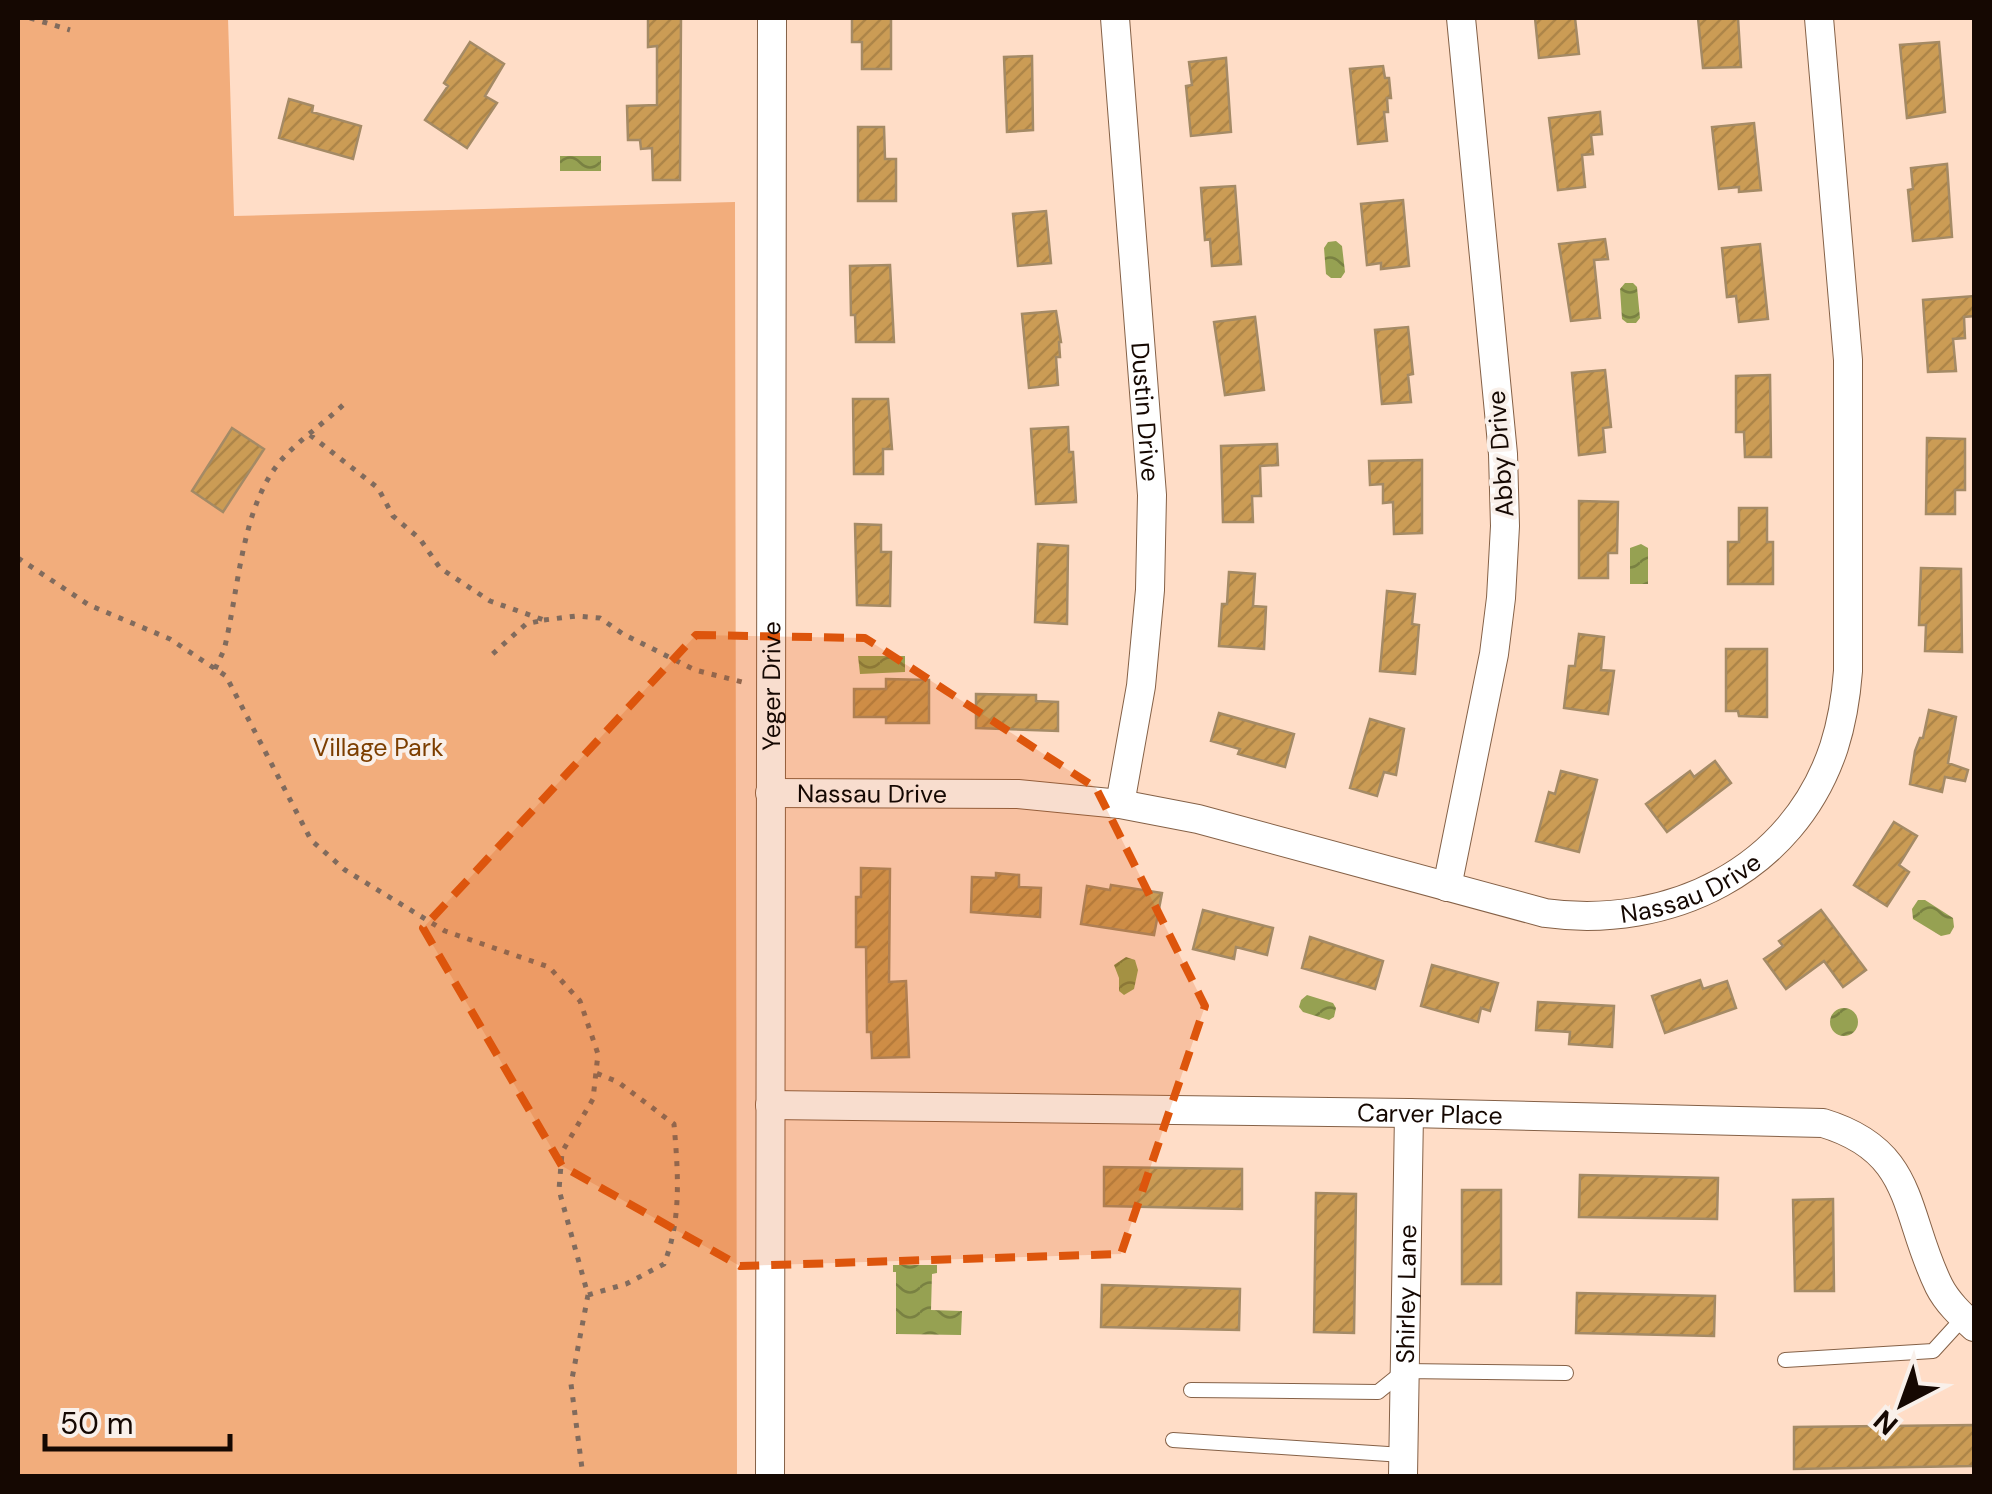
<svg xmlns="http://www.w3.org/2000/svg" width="1992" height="1494" font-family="'DM Sans',sans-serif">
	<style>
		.park { fill: #f2ad7c }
		.water { fill: url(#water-waves) }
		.building { fill: url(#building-hatch); stroke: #a48a65; stroke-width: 2.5 }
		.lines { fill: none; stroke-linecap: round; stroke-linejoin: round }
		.lane-casing { stroke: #856147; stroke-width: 16 }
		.street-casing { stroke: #856147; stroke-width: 30 }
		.path { stroke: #816b5d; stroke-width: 5; stroke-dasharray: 5 8; stroke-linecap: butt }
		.lane { stroke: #fff; stroke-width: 14 }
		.street { stroke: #fff; stroke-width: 28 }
		.marked { fill: #dd550c; fill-opacity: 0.2; stroke: #dd550c; stroke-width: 8; stroke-dasharray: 20 12; stroke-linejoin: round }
		.labels { text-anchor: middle; stroke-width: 8; stroke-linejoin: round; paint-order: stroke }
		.street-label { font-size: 25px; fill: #150802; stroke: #f9f0ea }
		.park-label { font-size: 25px; fill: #7c3e00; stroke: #f9f0ea }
	</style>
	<defs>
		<pattern id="water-waves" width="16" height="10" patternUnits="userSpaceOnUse" patternTransform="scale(2.5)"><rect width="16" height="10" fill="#96a152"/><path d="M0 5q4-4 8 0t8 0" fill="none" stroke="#798142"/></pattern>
		<pattern id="building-hatch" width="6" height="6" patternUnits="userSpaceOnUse" patternTransform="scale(2.5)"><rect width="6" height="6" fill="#cb9c55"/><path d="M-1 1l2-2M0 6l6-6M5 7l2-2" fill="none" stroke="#ad8548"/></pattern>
	</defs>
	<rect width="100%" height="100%" fill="#ffddc7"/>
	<!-- park -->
	<path class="park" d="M18 18H228L234 216 735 202 737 1476H18Z"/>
	<!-- water -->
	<path class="water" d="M560 156H601V171H560Z
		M1336 241 1342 246 1345 272 1341 278H1331L1326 274 1324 248 1328 242Z
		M1625 283H1633L1637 287 1640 318 1636 323H1627L1622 319 1620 289Z
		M1641 544 1648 548V584H1630V548Z
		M858 656H905V672L860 674Z
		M1918 900H1925L1953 918 1954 927 1950 934 1941 936 1913 919 1912 909Z
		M1126 957 1135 960 1138 970 1134 989 1124 995 1119 991V978L1114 965Z
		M1307 995 1333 1003 1336 1008 1334 1017 1329 1020 1303 1012 1299 1007 1301 1000Z
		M1830 1022a14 14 0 1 1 28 0a14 14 0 1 1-28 0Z
		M893 1265H937V1273L932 1274 931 1310 962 1311 961 1335 896 1334V1272H893Z"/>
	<!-- building -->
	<path class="building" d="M648 18H681L680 180H653L652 148 641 149 640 140H628L627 106 657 105V46L648 47Z
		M852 18H891V69H862V42H852Z
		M1535 18H1575L1579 54 1539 58Z
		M1698 18H1738L1741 67 1703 68Z
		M470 42 504 64 485 96 497 103 467 148 425 120 448 86 444 83Z
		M1939 42 1945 112 1907 118 1900 45Z
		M1032 56 1033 130 1007 132 1004 57Z
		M1226 58 1231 132 1191 136 1186 86 1192 85 1189 62Z
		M1383 66 1385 78H1389L1391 98H1387L1388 112H1384L1387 141 1358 144 1350 69Z
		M289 99 313 106 312 112 361 126 353 159 279 138Z
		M1600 112 1602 134 1591 135 1593 154 1582 155 1585 187 1558 190 1549 118Z
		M1754 123 1761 190 1739 192V187L1719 189 1712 127Z
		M858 127H884L885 159H896V201H858Z
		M1947 164 1952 237 1913 241 1908 190 1913 189 1911 168Z
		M1235 186 1241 264 1212 266 1210 239 1205 240 1201 188Z
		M1403 200 1409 266 1381 269V263L1367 265 1361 204Z
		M1046 211 1051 263 1018 266 1013 214Z
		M1605 239 1608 259 1594 260 1600 318 1571 321 1559 244Z
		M1760 244 1768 319 1739 322 1736 296 1727 297 1722 248Z
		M890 265 894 342H856L855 315H851L850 266Z
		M1974 296V316L1964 317 1965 338 1953 339 1956 371 1928 372 1923 300Z
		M1056 311 1061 342H1059L1060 357H1056L1058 385 1029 388 1022 314Z
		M1255 317 1264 390 1225 395 1214 322Z
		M1408 327 1413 374 1408 375 1411 402 1382 404 1375 330Z
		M1605 370 1611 427 1603 428 1605 452 1579 455 1572 373Z
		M1770 375 1771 457H1745L1744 432H1736V376Z
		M853 399H888L892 449H883V474H854Z
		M1068 427 1069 452H1073L1076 502 1036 504 1031 429Z
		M232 428 264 449 223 512 192 491Z
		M1927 438 1965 439V490H1955V514H1926Z
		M1277 444 1278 465 1260 466 1261 496H1252L1253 522H1223L1221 446Z
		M1422 460V533L1394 534 1393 502 1383 503V484L1370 485 1369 461Z
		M1579 501 1618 502 1617 553H1608V578H1579Z
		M1739 508H1767V542H1773V584H1728V542H1739Z
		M855 524 881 525V552H891L890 606 857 605Z
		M1038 544 1068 546 1067 624 1035 622Z
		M1921 568 1961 569 1962 652 1925 651 1926 625H1919Z
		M1229 572 1255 574 1253 606 1266 607 1264 649 1219 646 1222 604H1227Z
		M1387 591 1415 594 1412 624 1419 625 1415 674 1380 671Z
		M1579 634 1604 637 1601 670 1614 671 1608 714 1564 708 1569 666H1575Z
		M1726 649H1767V717L1739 716 1738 711H1726Z
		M886 679 929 680V723H886V717H854V689H886Z
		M976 694 1036 695V701L1058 702V731L976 728Z
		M1929 710 1956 717 1948 763 1968 770 1965 781 1945 777 1942 792 1910 784 1915 751 1920 738H1923Z
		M1219 713 1294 734 1285 767 1238 754 1240 749 1211 741Z
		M1370 719 1404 729 1396 775 1384 772 1377 796 1350 788Z
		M1715 761 1731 783 1667 832 1646 804 1690 771 1694 777Z
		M1561 771 1597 780 1579 852 1536 841 1549 792 1555 794Z
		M1894 822 1917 836 1899 865 1909 872 1887 906 1854 885Z
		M861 868 890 869 889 982 906 981 909 1057 872 1058 871 1032H867L866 947H856V897H861Z
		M996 873 1019 875V887L1041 888 1040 917 971 912 972 877 996 878Z
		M1111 885 1162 893 1154 935 1081 924 1087 886 1110 890Z
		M1203 910 1273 928 1267 955 1236 947 1234 959 1193 949Z
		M1821 910 1866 970 1843 987 1824 961 1786 989 1764 959 1783 946 1779 941Z
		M1310 937 1383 961 1375 989 1302 968Z
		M1432 965 1498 983 1490 1011 1481 1008 1478 1022 1421 1006Z
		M1700 980 1703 989 1727 981 1736 1008 1665 1033 1652 996Z
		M1538 1002 1614 1006 1612 1047 1569 1044 1570 1032 1536 1030Z
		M1104 1167 1242 1169V1209L1104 1206Z
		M1580 1175 1718 1178 1717 1219 1579 1217Z
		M1462 1190H1501V1284H1462Z
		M1316 1193 1356 1194 1354 1333 1314 1332Z
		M1833 1199 1834 1291H1795L1793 1200Z
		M1102 1285 1240 1289 1239 1330 1101 1327Z
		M1577 1293 1715 1296 1714 1336 1576 1333Z
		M1974 1425V1466L1794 1469V1427Z"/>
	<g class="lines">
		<!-- lane casing -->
		<g class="lane-casing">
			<path id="lane" d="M1785 1360 1933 1351 1964 1317
				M1191 1390 1378 1392 1404 1371 1566 1373
				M1173 1440 1403 1455"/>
		</g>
		<!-- street casing -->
		<g class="street-casing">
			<g id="street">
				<path id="s1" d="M1115 18 1152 495 1150 590 1141 686 1120 804"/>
				<path id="s2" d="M770 793 1018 794 1120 804 1198 819 1545 913C1669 930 1793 871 1834 747 1842 722 1846 697 1848 671V360L1819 18"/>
				<path d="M1447 887 1494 654 1501 598 1505 526 1503 454 1461 18"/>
				<path id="s3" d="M770 1105 1409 1113 1823 1123C1916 1151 1903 1213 1939 1286 1947 1302 1961 1315 1974 1327"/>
				<path id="s4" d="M770 1476 772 18"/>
				<path id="s5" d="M1403 1476 1409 1113"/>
			</g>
		</g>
		<!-- path -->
		<path class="path" d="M30 18 70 30
			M310 435 378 488 393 516 420 539 440 568 490 601 544 620 526 624 487 659
			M18 558 89 605 170 639 226 676 311 840 345 870 445 931 549 967 580 1001 598 1054 593 1099 562 1152 559 1190 588 1295 571 1384 583 1476
			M544 620 576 616 600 618 623 634 695 670 746 683
			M215 669 224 650C239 591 241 503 284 457 302 438 324 423 343 405
			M588 1295 626 1284 664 1264C682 1219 678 1171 674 1124L618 1082 596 1073"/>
		<!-- lane -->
		<use href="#lane" class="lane"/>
		<!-- street -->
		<use href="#street" class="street"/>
	</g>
	<!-- marked area -->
	<path class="marked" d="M696 635 865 638 1096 788 1205 1006 1121 1254 740 1266 562 1166 423 928Z"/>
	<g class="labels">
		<!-- street labels -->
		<g class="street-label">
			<text dy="9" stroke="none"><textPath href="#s1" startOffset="395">Dustin Drive</textPath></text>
			<text transform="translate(1500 454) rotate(-94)" y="9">Abby Drive</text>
			<text dy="9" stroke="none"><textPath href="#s4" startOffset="790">Yeger Drive</textPath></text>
			<text dy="9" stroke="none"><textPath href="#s2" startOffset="102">Nassau Drive</textPath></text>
			<text dy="9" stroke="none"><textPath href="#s2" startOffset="940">Nassau Drive</textPath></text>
			<text dy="9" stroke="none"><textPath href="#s3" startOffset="660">Carver Place</textPath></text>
			<text dy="9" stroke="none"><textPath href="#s5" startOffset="182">Shirley Lane</textPath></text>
		</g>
		<!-- park labels -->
		<g class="park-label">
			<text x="378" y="756">Village Park</text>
		</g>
	</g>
	<!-- border -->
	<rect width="1992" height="1494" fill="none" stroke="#150802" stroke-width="40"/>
	<!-- north arrow -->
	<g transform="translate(1902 1404) rotate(221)" stroke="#f9f0ea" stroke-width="8" paint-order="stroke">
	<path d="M0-8L18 38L0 25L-18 38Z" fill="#150802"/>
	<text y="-15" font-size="28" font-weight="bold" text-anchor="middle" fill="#150802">N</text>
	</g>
	<!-- scale -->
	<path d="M45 1434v15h185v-15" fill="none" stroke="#150802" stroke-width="5"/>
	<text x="60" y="1434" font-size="30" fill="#150802" stroke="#f9f0ea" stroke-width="8" paint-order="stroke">50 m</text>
</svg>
